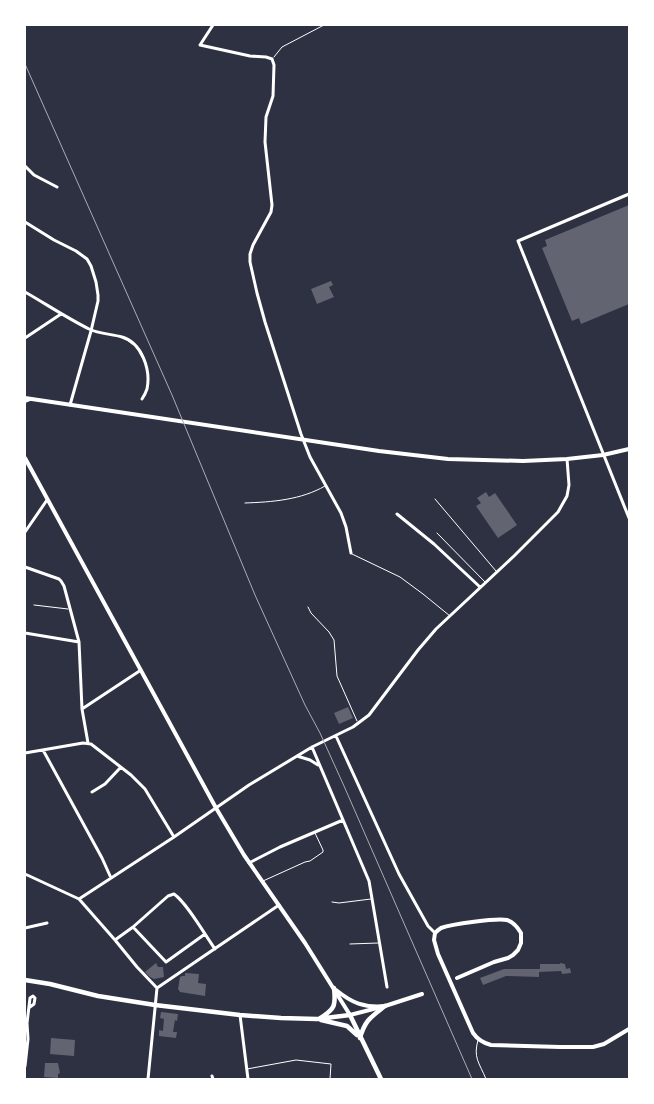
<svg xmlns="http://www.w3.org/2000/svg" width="654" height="1104" font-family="Merriweather,serif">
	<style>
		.building { fill: #626471 }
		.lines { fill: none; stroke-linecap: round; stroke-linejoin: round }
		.path { stroke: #fff; stroke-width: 1 }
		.service { stroke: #fff; stroke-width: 1 }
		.minor { stroke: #fff; stroke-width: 3 }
		.tertiary { stroke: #fff; stroke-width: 4 }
		.secondary { stroke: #fff; stroke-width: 4 }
		.primary { stroke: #fff; stroke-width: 4.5 }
		.rail { stroke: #abadb3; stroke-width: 1 }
	</style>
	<rect width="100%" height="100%" fill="#2d3142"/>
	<!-- building -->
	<path class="building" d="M629 205V304L581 324 579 318 572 321 542 248 547 246 545 240Z
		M331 281 333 285 329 287 334 297 317 304 311 289Z
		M486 492 489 497 495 493 517 525 498 538 476 506 481 503 477 498Z
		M348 707 353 718 339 724 334 713Z
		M156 963 158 967H163L164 977 154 979 150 977 145 972Z
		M560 963 565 964 566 969 570 968 571 973 562 974 561 971 539 972V977L506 976 483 985 480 978 504 969H540V964H560Z
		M185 973 199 974 198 983 206 984 205 996 180 992 178 989 180 977 182 976H185Z
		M161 1012 178 1014 177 1021 175 1020 173 1032H177L176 1038 159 1036V1030L163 1031 164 1019 160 1018Z
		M51 1038 75 1040 74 1056 50 1054Z
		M45 1063H58L60 1073 58 1074V1078L44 1077Z"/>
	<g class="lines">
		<!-- path -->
		<path class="path" d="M274 57 282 47 324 25"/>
		<!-- service -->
		<path class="service" d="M435 499 496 571
			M245 503C272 502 301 500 325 486
			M437 533 485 582
			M352 554 400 577 423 594 450 616
			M34 605 68 609
			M308 607 311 613 329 632 334 640 337 676 357 721
			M263 881 305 862 310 861 323 852V850L315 833
			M332 902 339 903 371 899
			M350 944 378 943
			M478 1040C473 1058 479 1062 486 1079
			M247 1069 296 1060 331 1064 330 1079"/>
		<!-- minor -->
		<path class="minor" d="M213 25 200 45 250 56 266 57 272 59 274 65 273 96 266 117 265 142 272 205 271 212 253 245 250 254V262L257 293 265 322 301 434 310 457 341 513 346 527 351 553
			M25 166 34 175 57 187
			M629 194 518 241 629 518
			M25 222 54 240 76 251 87 259 91 266 96 282 98 295V301L91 331 70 405
			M25 292C46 304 67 318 89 329 99 334 112 334 122 337 142 343 151 370 147 389 146 392 144 396 142 399
			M25 338 61 314
			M397 514 434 544 480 587
			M25 532 47 500
			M25 567 59 579 61 581 64 586 79 642 82 709 88 743
			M25 633 79 642
			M82 709 141 670
			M336 736 399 874 428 926 435 933
			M312 747 369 881 387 987
			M43 750 102 858 111 878
			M25 753 83 743 91 744 131 775 145 789 174 837
			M297 756 310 760 318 765
			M92 792 105 784 121 767
			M249 863 280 847 343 820
			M25 874 79 899 115 940 137 967 157 988 148 1079
			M79 899 174 837 249 785 312 747 353 727 369 715 418 650 436 629 514 556 558 512 567 496 569 485 567 459
			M133 927 166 962 205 934
			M25 928 47 923
			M115 940 133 927 168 896 174 894C187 903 205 935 215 949
			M157 988 279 905
			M240 1015 248 1079
			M25 1066 28 1039 27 1023 30 998 33 996 35 998 34 1004 30 1007
			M212 1076 213 1079"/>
		<!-- tertiary -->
		<path class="tertiary" d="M25 398 379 451 448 459 523 461 567 459 603 455 629 449
			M457 978 494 962 508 958 513 955 518 950 521 943V933C518 928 514 922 507 920 496 918 452 924 441 928 438 930 438 930 435 933L434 940 438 954 473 1033C478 1040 483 1043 491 1045L560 1047H593L604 1044 629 1029
			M350 1015 385 1006 422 994"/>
		<!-- secondary -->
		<path class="secondary" d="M25 401 30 399
			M25 458 216 808 244 855 305 943 350 1015
			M336 990C352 1003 364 1008 385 1006"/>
		<!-- primary -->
		<path class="primary" d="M25 980 50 984 98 996 155 1005 240 1015 281 1018 317 1019 350 1015 381 1079
			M319 1019C335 1009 336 1006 334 988
			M321 1020 347 1026 357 1035
			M360 1038C365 1020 371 1017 385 1006"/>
		<!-- rail -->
		<path class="rail" d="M25 64 172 395 255 595 305 705 320 733 344 786 472 1079"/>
	</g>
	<!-- border -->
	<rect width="654" height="1104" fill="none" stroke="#ffffff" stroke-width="52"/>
</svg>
